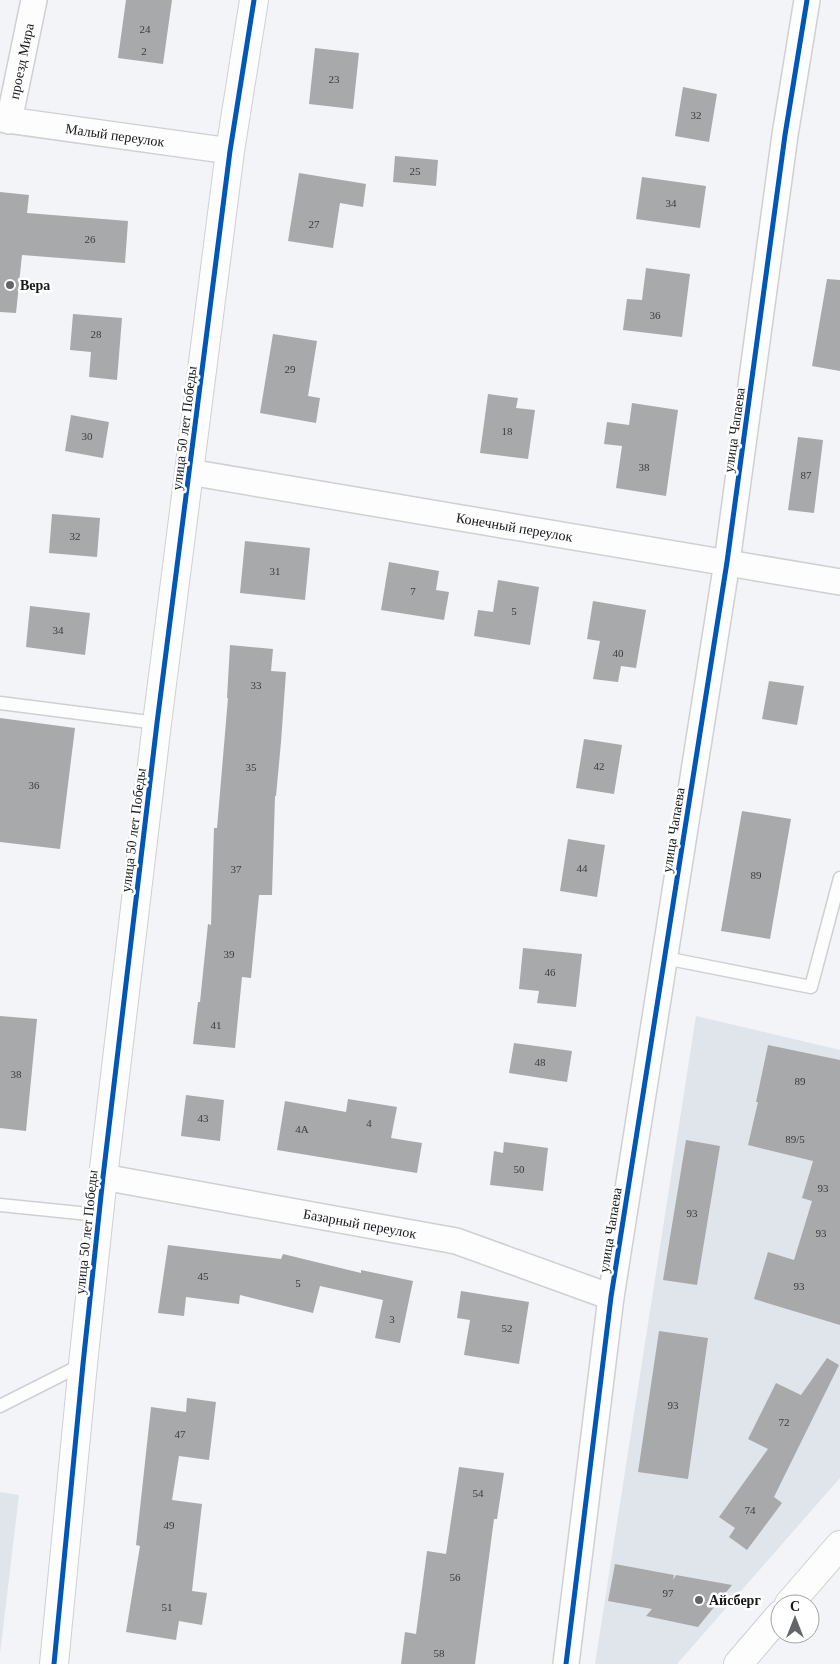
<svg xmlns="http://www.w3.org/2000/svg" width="840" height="1664" font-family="'Times New Roman',serif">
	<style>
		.built { fill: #e0e5ec }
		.building { fill: #a8a9ab }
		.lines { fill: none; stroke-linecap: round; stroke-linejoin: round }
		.lane-casing { stroke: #cfd0d2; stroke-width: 15 }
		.street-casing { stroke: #cfd0d2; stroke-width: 28 }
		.secondary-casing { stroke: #cfd0d2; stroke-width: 30 }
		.lane { stroke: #fdfdfe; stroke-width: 12 }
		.street { stroke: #fdfdfe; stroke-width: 25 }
		.secondary { stroke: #fdfdfe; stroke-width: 28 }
		.cycleway-casing { stroke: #fff; stroke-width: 8 }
		.cycleway { stroke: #0057b8; stroke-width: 5 }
		.poi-dot { fill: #646567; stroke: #fff; stroke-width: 2 }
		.labels { text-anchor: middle; stroke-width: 5; stroke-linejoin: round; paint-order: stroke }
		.number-label { font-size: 11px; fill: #3b3c3e }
		.street-label { font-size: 14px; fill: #17181a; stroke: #fff }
		.poi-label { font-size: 14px; font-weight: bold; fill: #17181a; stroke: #fff; text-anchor: start }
	</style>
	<rect width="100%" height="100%" fill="#f2f4f7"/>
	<!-- built -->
	<path class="built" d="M696 1016 840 1050V1478L677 1664H595Z
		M0 1492 19 1495 0 1654Z"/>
	<!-- building -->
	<path class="building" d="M126 0H172L163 64 118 58Z
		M315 48 359 53 353 109 309 104Z
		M683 87 717 94 709 142 675 136Z
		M395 156 438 160 436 186 393 182Z
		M299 173 366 184 363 207 340 203 333 248 288 241Z
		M642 177 706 186 700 228 636 219Z
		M0 192 29 195 27 213 128 221 125 263 22 255 16 313 0 312Z
		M646 268 690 274 682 337 623 330 627 299 642 300Z
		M827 279 840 280V371L812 366Z
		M73 314 122 318 117 380 89 377 91 352 70 350Z
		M273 334 317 341 308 396 320 398 316 423 260 413Z
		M488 394 518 398 516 408 535 410 528 459 480 453Z
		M632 403 678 410 666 496 616 488 622 446 604 444 607 422 629 425Z
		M71 415 109 422 103 458 65 451Z
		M798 437 823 440 814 513 788 510Z
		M52 514 100 518 97 557 49 553Z
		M245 541 310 548 305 600 240 593Z
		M389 562 439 571 436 590 449 592 444 620 381 610Z
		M498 580 539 587 530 645 474 636 478 610 493 612Z
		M593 601 646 610 636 668 621 666 618 682 593 679 600 641 587 639Z
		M30 606 90 613 85 655 26 647Z
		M230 645 273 649 271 671 286 672 281 742 276 796H275L272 895H259L251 978 242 977 235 1048 193 1044 198 1002H200L208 924 211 925 214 828H217L228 698H227Z
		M769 681 804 686 797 725 762 719Z
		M0 718 75 728 60 849 0 842Z
		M584 739 622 745 614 794 576 788Z
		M742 811 791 819 770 939 721 931Z
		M568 839 605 845 597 897 560 891Z
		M523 948 582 954 576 1007 537 1003 539 991 519 989Z
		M0 1016 37 1019 26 1131 0 1128Z
		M514 1043 572 1051 567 1082 509 1073Z
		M768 1045 840 1060V1325L754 1299 768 1252 794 1260 812 1201 802 1198 813 1161 748 1145 758 1102H756Z
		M186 1095 224 1100 220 1141 181 1136Z
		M348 1099 397 1107 391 1138 422 1143 417 1173 277 1150 285 1101 346 1112Z
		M686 1140 720 1146 697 1285 663 1280Z
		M504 1142 548 1148 543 1191 490 1185 494 1151 503 1153Z
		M168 1245 281 1259 283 1254 361 1273V1270L413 1281 400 1343 375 1338 383 1300 320 1286 313 1313 240 1295 239 1304 186 1297 184 1316 158 1313Z
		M461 1291 529 1302 519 1364 464 1355 470 1320 457 1318Z
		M659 1331 708 1338 688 1479 638 1472Z
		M827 1358 839 1365 774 1497 782 1503 747 1550 729 1537 735 1528 719 1517 768 1449 748 1439 776 1383 801 1395Z
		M187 1398 216 1402 209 1460 179 1456 172 1500 202 1504 192 1591 207 1593 202 1625 179 1621 176 1640 126 1632 140 1546 136 1545 151 1407 186 1412Z
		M459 1467 504 1473 497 1519H494L475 1664H401L405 1632 416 1634 427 1551 446 1554Z
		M615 1564 674 1575 673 1580 676 1575 732 1585 698 1627 646 1616 652 1609 608 1601Z"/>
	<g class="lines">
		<!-- lane casing -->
		<g class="lane-casing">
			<path id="lane" d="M0 703 157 723
				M665 958 811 987 840 878
				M0 1205 99 1215
				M0 1406 83 1364"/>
		</g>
		<!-- street casing -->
		<g class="street-casing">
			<g id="street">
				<path id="s1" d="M0 119 230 151"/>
				<path id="s2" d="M9 121 34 0"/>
				<path id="s3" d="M189 472 840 582"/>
				<path id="s4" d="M103 1177 456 1241 611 1297"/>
				<path d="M566 1664 611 1297 727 562 785 135 807 0"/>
			</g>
		</g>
		<!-- secondary casing -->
		<g class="secondary-casing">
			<path id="secondary" d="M789 1604 840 1545
				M54 1664 83 1364 103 1177 157 723 230 151 254 0
				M738 1664 780 1615"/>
		</g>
		<!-- lane -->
		<use href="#lane" class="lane"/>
		<!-- street -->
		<use href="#street" class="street"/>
		<!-- secondary -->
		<use href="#secondary" class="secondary"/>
		<!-- cycleway casing -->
		<g class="cycleway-casing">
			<path id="cycleway" d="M54 1664 83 1364 103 1177 157 723 230 151 254 0
				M566 1664 611 1297 727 562 785 135 807 0"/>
		</g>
		<!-- cycleway -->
		<use href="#cycleway" class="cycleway"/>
	</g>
	<!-- markers -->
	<g class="poi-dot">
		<circle cx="10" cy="285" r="5"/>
		<circle cx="699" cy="1600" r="5"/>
	</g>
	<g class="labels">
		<!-- number labels -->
		<g class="number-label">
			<text x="145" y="33">24</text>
			<text x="144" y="55">2</text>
			<text x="334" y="83">23</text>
			<text x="696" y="119">32</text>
			<text x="415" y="175">25</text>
			<text x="671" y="207">34</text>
			<text x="314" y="228">27</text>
			<text x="90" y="243">26</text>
			<text x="655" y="319">36</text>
			<text x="96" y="338">28</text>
			<text x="290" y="373">29</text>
			<text x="507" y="435">18</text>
			<text x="87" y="440">30</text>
			<text x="644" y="471">38</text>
			<text x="806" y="479">87</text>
			<text x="75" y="540">32</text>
			<text x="275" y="575">31</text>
			<text x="413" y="595">7</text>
			<text x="514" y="615">5</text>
			<text x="58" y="634">34</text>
			<text x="618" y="657">40</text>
			<text x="256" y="689">33</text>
			<text x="599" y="770">42</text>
			<text x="251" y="771">35</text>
			<text x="34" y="789">36</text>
			<text x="582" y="872">44</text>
			<text x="236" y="873">37</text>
			<text x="756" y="879">89</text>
			<text x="229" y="958">39</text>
			<text x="550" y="976">46</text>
			<text x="216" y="1029">41</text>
			<text x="540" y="1066">48</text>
			<text x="16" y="1078">38</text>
			<text x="800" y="1085">89</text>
			<text x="203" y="1122">43</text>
			<text x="369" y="1127">4</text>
			<text x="302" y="1133">4А</text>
			<text x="795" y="1143">89/5</text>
			<text x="519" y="1173">50</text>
			<text x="823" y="1192">93</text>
			<text x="692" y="1217">93</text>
			<text x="821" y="1237">93</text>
			<text x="203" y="1280">45</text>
			<text x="298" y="1287">5</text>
			<text x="799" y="1290">93</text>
			<text x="392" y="1323">3</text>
			<text x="507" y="1332">52</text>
			<text x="673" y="1409">93</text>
			<text x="784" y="1426">72</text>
			<text x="180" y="1438">47</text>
			<text x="478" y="1497">54</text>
			<text x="750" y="1514">74</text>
			<text x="169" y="1529">49</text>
			<text x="455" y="1581">56</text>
			<text x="668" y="1597">97</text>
			<text x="167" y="1611">51</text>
			<text x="439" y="1657">58</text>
		</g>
		<!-- street labels -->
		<g class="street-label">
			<text dy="5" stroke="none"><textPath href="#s2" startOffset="61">проезд Мира</textPath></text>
			<text dy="5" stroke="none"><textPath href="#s1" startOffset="116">Малый переулок</textPath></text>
			<text transform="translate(184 428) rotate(-83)" y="5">улица 50 лет Победы</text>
			<text transform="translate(734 430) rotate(-82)" y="5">улица Чапаева</text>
			<text dy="5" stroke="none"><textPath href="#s3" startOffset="330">Конечный переулок</textPath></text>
			<text transform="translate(133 830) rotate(-83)" y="5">улица 50 лет Победы</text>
			<text transform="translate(673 830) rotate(-81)" y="5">улица Чапаева</text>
			<text dy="5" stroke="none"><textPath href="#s4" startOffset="261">Базарный переулок</textPath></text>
			<text transform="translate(610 1230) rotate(-81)" y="5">улица Чапаева</text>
			<text transform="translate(86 1232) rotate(-84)" y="5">улица 50 лет Победы</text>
		</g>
		<!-- poi labels -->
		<g class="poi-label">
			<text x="20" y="290">Вера</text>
			<text x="709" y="1605">Айсберг</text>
		</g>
	</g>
	<!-- north arrow -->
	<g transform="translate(795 1619)"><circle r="24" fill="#ffffff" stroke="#a2a3a3"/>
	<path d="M0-4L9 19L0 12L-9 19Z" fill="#646567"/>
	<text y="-8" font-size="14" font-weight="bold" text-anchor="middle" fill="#17181a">С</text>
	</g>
</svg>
